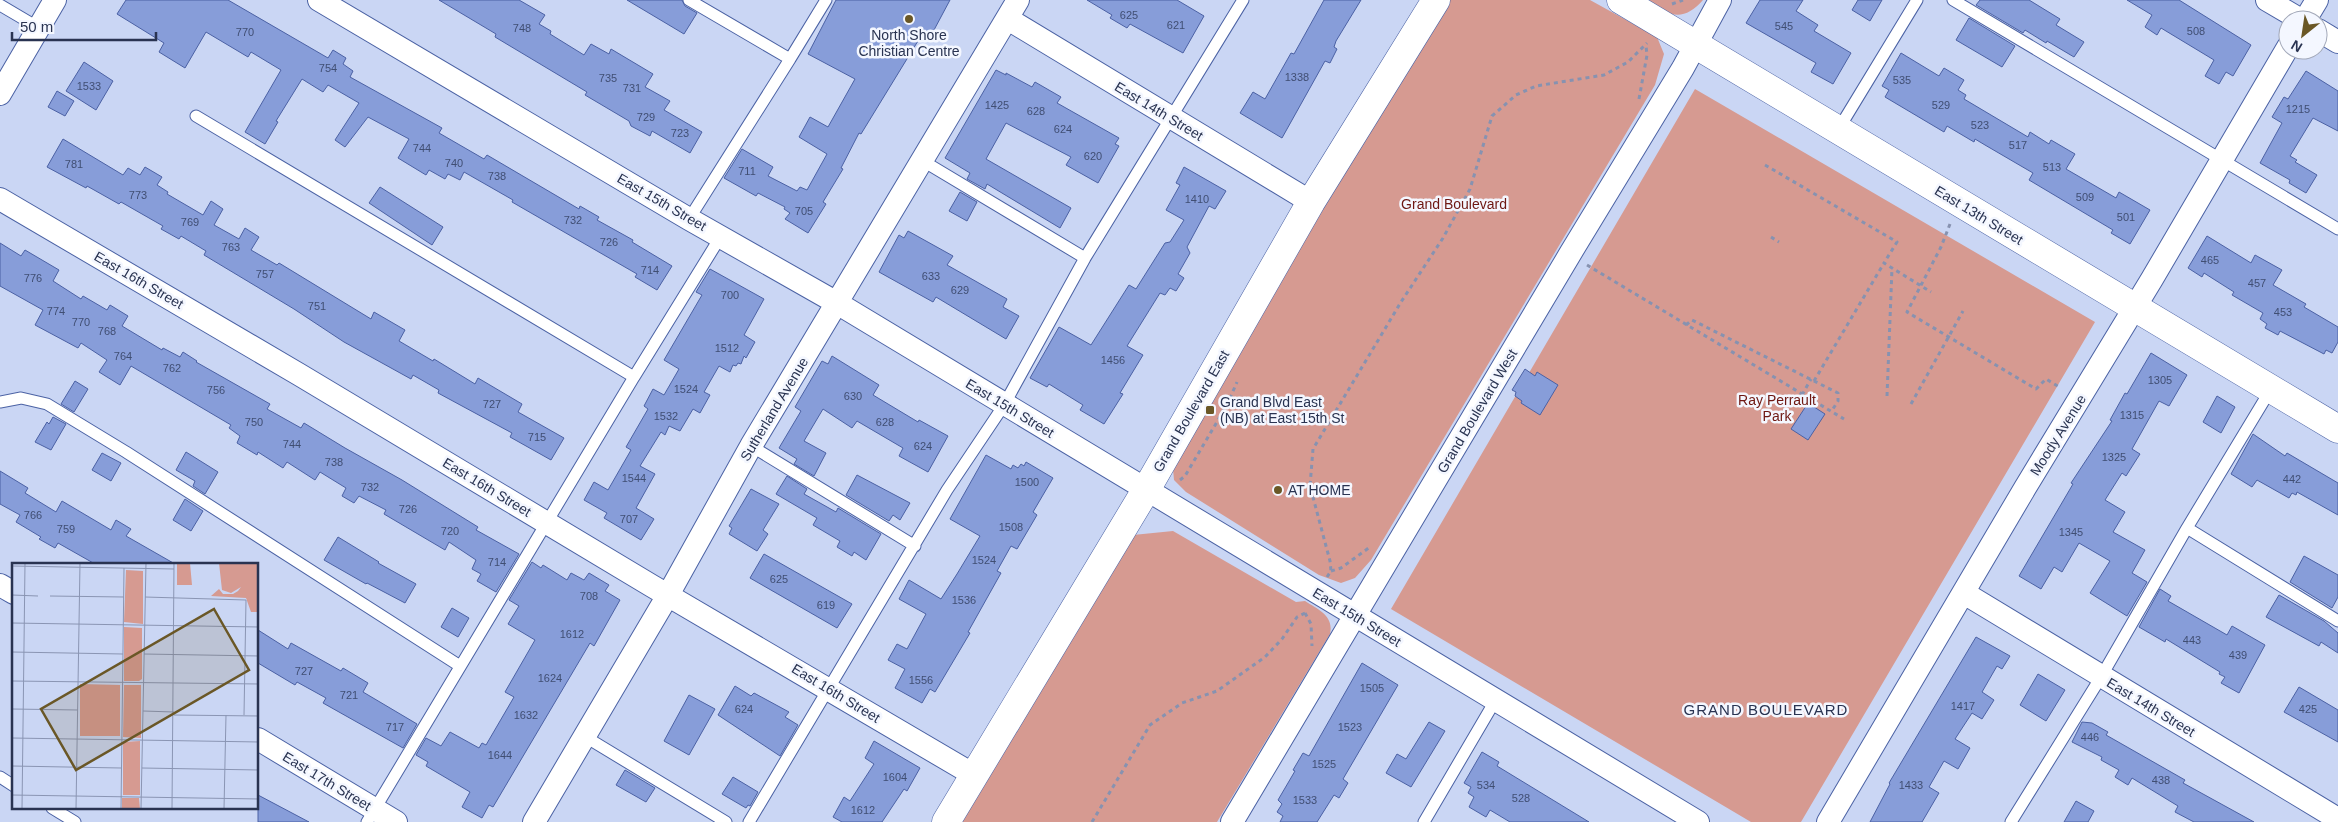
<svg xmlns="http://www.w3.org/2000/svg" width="2338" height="822" font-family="Helvetica,sans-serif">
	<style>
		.green { fill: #d69a91 }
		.building { fill: #879dd9; stroke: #4b61a4 }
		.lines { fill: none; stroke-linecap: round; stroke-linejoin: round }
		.service-casing { stroke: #4b62a4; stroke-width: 13 }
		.minor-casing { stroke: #4b62a4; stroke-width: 24 }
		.tertiary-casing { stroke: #4b62a4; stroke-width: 29 }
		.secondary-casing { stroke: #4b62a4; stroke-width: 29 }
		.path { stroke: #8792b0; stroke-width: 3; stroke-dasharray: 4 4; stroke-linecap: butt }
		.service { stroke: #fff; stroke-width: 11 }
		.minor { stroke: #fff; stroke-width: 22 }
		.tertiary { stroke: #fff; stroke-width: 28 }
		.secondary { stroke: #fff; stroke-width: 28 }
		.poi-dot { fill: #6a5726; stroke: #f4f7ff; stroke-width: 2 }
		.labels { text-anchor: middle; stroke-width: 5; stroke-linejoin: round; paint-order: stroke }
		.number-label { font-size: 11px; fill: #404e73 }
		.poi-label { font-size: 14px; fill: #293351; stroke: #f4f7ff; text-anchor: start }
		.street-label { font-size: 14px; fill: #293351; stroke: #f4f7ff }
		.park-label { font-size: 14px; fill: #6e1712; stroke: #f4f7ff }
		.neighbourhood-label { font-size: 15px; letter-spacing: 1px; fill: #293351; stroke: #f4f7ff }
		.inset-road { fill: none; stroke: #8a95b3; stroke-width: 1 }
		.view { fill: #6a5726; fill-opacity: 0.15; stroke: #6a5726; stroke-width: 2.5 }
		.inset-edge { fill: none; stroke: #293351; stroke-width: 2.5 }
	</style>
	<rect width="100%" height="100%" fill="#cad6f4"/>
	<!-- green -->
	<path class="green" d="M1446 0H1590L1657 37 1664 54 1655 85 1371 560 1355 578 1341 583 1319 575 1186 492 1174 480 1173 469 1222 374Z
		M1649 0H1703C1685 21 1669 18 1649 0Z
		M1695 89 2095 322 1801 822H1751L1391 609Z
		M1173 531 1296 602 1305 601C1319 610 1334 616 1330 634L1217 822H957L1133 535Z"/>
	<!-- building -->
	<path class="building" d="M126 0H228L328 58 333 50 346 58 343 64 353 71 350 77 442 128 439 133 484 159 487 155 579 209 580 206 599 217 597 220 633 240 632 242 672 266 657 290 635 277 637 274 512 202 513 200 464 172 460 180 448 174 445 179 429 170 426 175 398 158 409 139 368 117 345 147 335 140 359 103 328 85 323 92 302 79 276 121 278 122 265 144 245 132 281 70 251 52 248 57 206 32 185 68 159 52 164 43 117 14Z
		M439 0H519L545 15 539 24 551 31 550 34 584 55 591 44 609 54 611 49 653 74 645 87 670 101 664 110 702 132 690 153 652 131 650 136 631 126 629 121 585 95 587 92 495 37 496 34Z
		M627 0H682L685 6 697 13 684 34Z
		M836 0H950L934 30 926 37 921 36 861 134 859 133 841 168 843 169 823 202 826 204 808 233 785 219 790 213 784 209 785 207 758 193 756 196 724 178 742 149 773 167 768 176 797 191 800 187 807 190 827 154 799 137 810 117 828 127 855 79 808 54Z
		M1087 0H1177L1204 16 1183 53 1130 24 1127 28 1110 18 1112 15Z
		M1324 0H1361L1336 41 1334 47 1337 49 1330 63 1325 61 1282 138 1240 113 1253 92 1265 99 1291 53 1294 54Z
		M1760 0H1803L1796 11 1818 25 1814 31 1851 53 1833 84 1811 72 1816 63 1746 23Z
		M1858 0H1882L1870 21 1852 10Z
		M1980 0H2029L2060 19 2056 25 2084 42 2074 57 2047 41 2046 43 2025 30 2023 33 1976 5Z
		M2127 0H2179L2251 45 2233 76 2226 72 2219 84 2205 76 2214 60 2161 28 2157 35 2145 27 2152 15Z
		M1969 18 2015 46 2002 67 1956 40Z
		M1901 53 1939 76 1944 68 1964 80 1958 90 1966 95 1964 99 2028 137 2030 132 2049 144 2051 140 2075 154 2066 169 2116 198 2119 192 2150 210 2130 244 2111 233 2113 230 2029 180 2033 173 1985 145 1975 139 1974 142 1947 126 1944 132 1885 97 1889 90 1882 86Z
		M84 62 113 81 96 110 66 91Z
		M996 70 1006 75V73L1032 87 1035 82 1061 97 1057 103 1119 138 1115 144 1119 146 1098 183 1066 165 1071 157 1006 123 986 159 1071 208 1060 228 987 184 985 189 967 179 970 173 945 158Z
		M2306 71 2338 91V131L2313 118 2290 156 2297 160 2295 162 2317 175 2306 193 2289 183 2290 180 2260 163 2282 123 2272 117 2284 97 2288 99Z
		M57 91 74 101 65 116 48 107Z
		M63 139 123 175 128 168 140 175 145 167 162 177 157 185 168 192 167 194 203 215 211 201 223 209 214 225 239 239 245 228 259 237 251 250 277 265 279 263 371 319 374 312 405 330 399 341 433 361 434 359 475 384 478 378 522 404 518 412 564 438 551 460 510 437 512 433 438 393 439 390 413 375 411 379 344 342 294 309 204 255 206 251 181 236 179 239 161 229 163 226 121 202 119 204 87 186 86 188 47 167Z
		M1184 167 1226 191 1215 209 1209 206 1187 247 1190 253 1178 274 1184 278 1176 291 1170 288 1165 295 1160 293 1127 346 1143 355 1120 393 1123 394 1104 424 1080 410 1083 405 1049 384 1047 387 1030 378 1059 327 1091 345 1129 285 1136 289 1165 243 1170 242 1184 220 1166 210 1180 185 1176 183Z
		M380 187 443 227 432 245 369 203Z
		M960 192 977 202 967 221 949 211Z
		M908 231 953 256 947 265 1007 299 1003 307 1019 316 1006 339 936 297 933 302 879 272 899 235 904 238Z
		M2207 236 2251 263 2255 255 2282 270 2273 285 2306 304 2304 307 2338 327V342L2332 353 2326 350 2324 354 2280 331 2278 335 2265 328 2267 324 2260 319 2263 313 2232 295 2234 292 2204 273 2202 277 2188 268Z
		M0 243 21 256 25 250 59 270 53 281 81 299 83 296 107 310 110 305 128 316 122 326 162 350 163 348 180 357 183 352 197 361 196 362 270 404 267 409 301 428 304 423 345 448 402 480 478 527 476 530 519 554 496 592 477 581 481 574 472 569 476 560 449 542 445 550 384 514 386 510 359 496 354 503 342 496 346 488 320 472 315 480 287 462 283 468 258 452 257 455 237 443 240 436 229 428 231 425 131 366 120 385 99 372 107 360 81 343 78 348 35 325 43 310 0 286Z
		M710 269 764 299 744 335 755 342 746 358 744 356 741 364 738 363 736 366 733 365 730 372 719 366 704 392 710 395 700 413 693 409 680 431 669 426 665 435 661 432 640 466 655 474 636 508 654 519 641 540 604 518 607 513 584 500 594 482 608 490 631 450 626 447 648 409 644 406 653 389 664 395 679 369 664 360 702 295 696 292Z
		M2151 353 2187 375 2169 406 2159 401 2132 449 2140 454 2126 476 2122 473 2105 500 2125 512 2113 532 2145 550 2132 573 2147 582 2127 616 2090 593 2110 561 2079 543 2062 572 2054 567 2041 589 2019 576 2073 484 2071 483 2112 421 2110 420 2125 393 2127 394Z
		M832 356 879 385 873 395 918 422 919 420 948 436 928 472 899 456 903 448 857 421 852 428 823 409 804 441 826 453 814 476 794 464 797 459 779 448 801 411 795 407 822 361 828 364Z
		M1525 369 1535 376 1537 372 1558 385 1540 415 1521 403 1522 401 1515 396 1516 392 1512 390Z
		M75 381 88 389 74 412 61 404Z
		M2217 396 2235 407 2221 433 2203 422Z
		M1808 403 1825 414 1808 440 1791 429Z
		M53 417 66 424 51 450 35 442 47 422 49 424Z
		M2253 434 2285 456 2287 453 2338 483V515L2297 492 2296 495 2292 493 2289 498 2257 480 2252 487 2231 474Z
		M186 452 218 472 205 494 193 486 195 481 176 470Z
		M102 453 121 463 111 481 92 470Z
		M986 455 1011 469 1013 465 1018 468 1021 464 1024 466 1026 462 1053 478 1033 512 1037 515 1017 549 1011 546 997 571 1001 573 968 632 970 633 935 692 930 689 922 703 895 688 905 669 888 660 897 644 907 649 926 614 899 599 909 580 941 599 957 574 980 536 950 519Z
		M0 471 28 488 25 493 56 512 62 501 111 530 116 520 131 529 126 536 175 564H95L58 543 55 548 39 539 41 537 16 522 20 515 0 504Z
		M857 475 910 503 900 520 893 515 889 521 846 495Z
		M787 476 807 489 804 494 836 512 838 508 881 534 866 560 854 552 852 556 837 547 840 541 813 525 817 518 776 494Z
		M751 489 779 504 763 530 768 534 757 551 729 534 732 528 729 526Z
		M185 499 203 511 191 531 173 520Z
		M338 537 379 562 378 563 416 584 405 603 367 583 366 584 324 560Z
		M764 554 852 604 837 628 750 578Z
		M2304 556 2338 575V597L2332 608 2290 582Z
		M532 562 541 568 543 565 567 580 571 573 584 580 589 573 609 585 605 591 620 600 594 646 590 643 493 807 489 805 482 818 462 807 470 792 426 766 428 762 416 755 426 738 441 746 450 732 479 748 482 743 486 745 514 697 505 692 535 640 508 624 519 606 509 600Z
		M2160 589 2171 596 2168 601 2227 635 2232 626 2265 645 2239 693 2221 683 2225 677 2219 674 2220 672 2166 639 2165 642 2139 627Z
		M2279 595 2324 621 2338 633V653L2321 642 2319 646 2266 617Z
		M452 608 469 618 458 637 441 627Z
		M258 630 288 649 291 643 341 671 343 668 368 683 363 692 417 724 403 748 323 703 326 698 297 682 295 685 258 663Z
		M1976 637 2010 656 2002 669 1997 666 1982 692 1994 700 1982 719 1972 713 1955 739 1970 748 1958 769 1944 761 1929 787 1939 793 1922 822H1870L1890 784 1889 783Z
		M1362 663 1398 685 1343 779 1348 783 1339 798 1334 795 1317 822H1280L1283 816 1277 812 1282 804 1278 800 1295 771 1293 770 1303 753 1309 756Z
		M2038 674 2065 690 2046 721 2020 705Z
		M735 686 751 696 754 693 789 712 785 717 798 725 780 756 718 715Z
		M2299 687 2338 710V742L2284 712Z
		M689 695 715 709 689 755 664 741Z
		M1429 722 1445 731 1411 787 1386 773 1397 754 1406 759Z
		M2082 722 2092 723 2108 732 2106 735 2185 780 2183 783 2254 822H2194L2175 812 2178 806 2132 778 2128 785 2115 777 2119 770 2101 760 2102 757 2072 742Z
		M874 741 920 768 907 791 904 789 882 822H842L833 817 844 797 850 801 874 764 865 758Z
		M1482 752 1499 762 1497 766 1589 822H1510L1490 810 1486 817 1469 807 1474 797 1468 793 1471 787 1464 783Z
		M625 770 655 788 646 802 616 785Z
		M733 777 758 792 750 806 748 805 746 808 722 794Z
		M258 795 309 822H258Z
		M2076 801 2094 811 2088 822H2064Z"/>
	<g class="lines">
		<!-- service casing -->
		<g class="service-casing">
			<path id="service" d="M689 0 790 59 826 0
				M1953 0 2338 229
				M0 5 39 28
				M196 116 634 377 721 236
				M1838 130 1917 0
				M923 161 1085 258
				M689 219 790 59
				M2271 389 2187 528 2338 621
				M0 402 21 398 47 404 126 452 460 666
				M751 446 915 546
				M584 736 726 822
				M0 777 14 786
				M52 808 75 822
				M367 822 634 377
				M749 822 947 490 1004 405 1085 258 1243 0
				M1424 822 1495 701
				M2011 822 2101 677 2187 528"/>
		</g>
		<!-- minor casing -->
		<g class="minor-casing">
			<path id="minor" d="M319 0 689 219 837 303 1698 822
				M2267 0 2301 20
				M1008 19 1311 202
				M2305 20 2317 0
				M2318 30 2338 42
				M0 94 55 0
				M0 199 300 375 652 586 974 775
				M0 585 14 593
				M1964 593 2338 819
				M258 739 396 822
				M534 822 668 595 751 446 1018 0
				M1232 822 1570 254 1683 68 1720 0
				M1828 822 2025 488 2152 279 2288 47"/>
		</g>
		<!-- tertiary casing -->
		<g class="tertiary-casing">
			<path id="tertiary" d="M1621 0 2338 429"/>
		</g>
		<!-- secondary casing -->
		<g class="secondary-casing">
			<path id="secondary" d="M946 822 1146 490 1311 202 1436 0"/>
		</g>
		<!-- path -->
		<path class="path" d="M1672 4 1683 0
			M1639 99 1647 55 1646 46
			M1765 165 1897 242 1884 263 1931 292
			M1950 224 1941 247 1907 312 2036 389 2046 379 2061 388
			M1771 237 1779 242
			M1587 265 1844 419
			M1686 325 1692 320 1838 393V401L1831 412
			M1814 381 1884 263
			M1802 395 1811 379
			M1887 396 1892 268
			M1911 404 1963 311
			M1180 480 1185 476 1227 405 1237 382
			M1331 571 1341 568 1370 547
			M1327 577 1331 571 1330 561 1310 486 1313 449 1401 302 1443 238 1470 189 1492 116 1516 95 1536 86 1604 75 1628 62 1647 43
			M1305 613 1311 624 1312 646
			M1092 822 1150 725 1182 703 1217 691 1265 657 1282 639 1297 617 1305 613 1307 610"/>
		<!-- service -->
		<use href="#service" class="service"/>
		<!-- minor -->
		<use href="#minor" class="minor"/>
		<!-- tertiary -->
		<use href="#tertiary" class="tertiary"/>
		<!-- secondary -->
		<use href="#secondary" class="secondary"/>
	</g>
	<!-- markers -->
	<g class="poi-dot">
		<circle cx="909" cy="19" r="5"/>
		<rect x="1205" y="405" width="10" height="10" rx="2.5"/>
		<circle cx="1278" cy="490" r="5"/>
	</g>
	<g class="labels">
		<!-- number labels -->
		<g class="number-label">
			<text x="1129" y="19">625</text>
			<text x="1176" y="29">621</text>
			<text x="1784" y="30">545</text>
			<text x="522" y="32">748</text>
			<text x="2196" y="35">508</text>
			<text x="245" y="36">770</text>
			<text x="328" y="72">754</text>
			<text x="1297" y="81">1338</text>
			<text x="608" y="82">735</text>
			<text x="1902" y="84">535</text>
			<text x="89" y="90">1533</text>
			<text x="632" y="92">731</text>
			<text x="997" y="109">1425</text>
			<text x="1941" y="109">529</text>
			<text x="2298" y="113">1215</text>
			<text x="1036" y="115">628</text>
			<text x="646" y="121">729</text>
			<text x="1980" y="129">523</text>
			<text x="1063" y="133">624</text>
			<text x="680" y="137">723</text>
			<text x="2018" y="149">517</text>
			<text x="422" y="152">744</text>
			<text x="1093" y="160">620</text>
			<text x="454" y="167">740</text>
			<text x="74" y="168">781</text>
			<text x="2052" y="171">513</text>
			<text x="747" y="175">711</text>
			<text x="497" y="180">738</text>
			<text x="138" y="199">773</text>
			<text x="2085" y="201">509</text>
			<text x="1197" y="203">1410</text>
			<text x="804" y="215">705</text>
			<text x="2126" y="221">501</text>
			<text x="573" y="224">732</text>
			<text x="190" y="226">769</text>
			<text x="609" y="246">726</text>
			<text x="231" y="251">763</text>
			<text x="2210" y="264">465</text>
			<text x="650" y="274">714</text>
			<text x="265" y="278">757</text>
			<text x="931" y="280">633</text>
			<text x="33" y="282">776</text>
			<text x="2257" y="287">457</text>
			<text x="960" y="294">629</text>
			<text x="730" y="299">700</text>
			<text x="317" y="310">751</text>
			<text x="56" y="315">774</text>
			<text x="2283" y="316">453</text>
			<text x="81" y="326">770</text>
			<text x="107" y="335">768</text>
			<text x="727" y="352">1512</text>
			<text x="123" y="360">764</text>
			<text x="1113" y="364">1456</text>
			<text x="172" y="372">762</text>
			<text x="2160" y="384">1305</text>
			<text x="686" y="393">1524</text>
			<text x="216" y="394">756</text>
			<text x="853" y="400">630</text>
			<text x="492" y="408">727</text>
			<text x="2132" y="419">1315</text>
			<text x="666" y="420">1532</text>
			<text x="254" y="426">750</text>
			<text x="885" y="426">628</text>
			<text x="537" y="441">715</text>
			<text x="292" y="448">744</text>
			<text x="923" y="450">624</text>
			<text x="2114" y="461">1325</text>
			<text x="334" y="466">738</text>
			<text x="634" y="482">1544</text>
			<text x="2292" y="483">442</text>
			<text x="1027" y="486">1500</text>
			<text x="370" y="491">732</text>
			<text x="408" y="513">726</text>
			<text x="33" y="519">766</text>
			<text x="629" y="523">707</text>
			<text x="1011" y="531">1508</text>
			<text x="66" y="533">759</text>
			<text x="450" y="535">720</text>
			<text x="2071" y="536">1345</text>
			<text x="984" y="564">1524</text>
			<text x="497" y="566">714</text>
			<text x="779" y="583">625</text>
			<text x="589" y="600">708</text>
			<text x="964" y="604">1536</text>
			<text x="826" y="609">619</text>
			<text x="572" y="638">1612</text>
			<text x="2192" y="644">443</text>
			<text x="2238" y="659">439</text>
			<text x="304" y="675">727</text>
			<text x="550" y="682">1624</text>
			<text x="921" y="684">1556</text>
			<text x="1372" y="692">1505</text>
			<text x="349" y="699">721</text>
			<text x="1963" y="710">1417</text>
			<text x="744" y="713">624</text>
			<text x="2308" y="713">425</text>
			<text x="526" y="719">1632</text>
			<text x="395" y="731">717</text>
			<text x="1350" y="731">1523</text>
			<text x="2090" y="741">446</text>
			<text x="500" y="759">1644</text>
			<text x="1324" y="768">1525</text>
			<text x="895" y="781">1604</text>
			<text x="2161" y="784">438</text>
			<text x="1486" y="789">534</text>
			<text x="1911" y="789">1433</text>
			<text x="1521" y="802">528</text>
			<text x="1305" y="804">1533</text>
			<text x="863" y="814">1612</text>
		</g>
		<!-- poi labels -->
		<g class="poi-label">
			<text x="909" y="40" text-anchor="middle">North Shore<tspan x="909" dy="16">Christian Centre</tspan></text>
			<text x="1220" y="407">Grand Blvd East<tspan x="1220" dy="16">(NB) at East 15th St</tspan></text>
			<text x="1288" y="495">AT HOME</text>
		</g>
		<!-- street labels -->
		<g class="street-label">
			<text transform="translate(1159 111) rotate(31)" y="5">East 14th Street</text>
			<text transform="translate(662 202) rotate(30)" y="5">East 15th Street</text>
			<text transform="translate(1979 215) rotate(31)" y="5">East 13th Street</text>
			<text transform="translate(139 280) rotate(30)" y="5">East 16th Street</text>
			<text transform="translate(1010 408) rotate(31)" y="5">East 15th Street</text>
			<text transform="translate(774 409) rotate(-59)" y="5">Sutherland Avenue</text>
			<text transform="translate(1191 411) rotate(-60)" y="5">Grand Boulevard East</text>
			<text transform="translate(1477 411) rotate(-59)" y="5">Grand Boulevard West</text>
			<text transform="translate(2058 435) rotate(-58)" y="5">Moody Avenue</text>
			<text transform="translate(487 487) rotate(31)" y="5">East 16th Street</text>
			<text transform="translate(1357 617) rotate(31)" y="5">East 15th Street</text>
			<text transform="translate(836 693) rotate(31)" y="5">East 16th Street</text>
			<text transform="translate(2151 707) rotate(31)" y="5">East 14th Street</text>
			<text transform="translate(327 781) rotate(31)" y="5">East 17th Street</text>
		</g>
		<!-- park labels -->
		<g class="park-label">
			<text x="1454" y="209">Grand Boulevard</text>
			<text x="1777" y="405">Ray Perrault<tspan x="1777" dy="16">Park</tspan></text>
		</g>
		<!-- neighbourhood labels -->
		<g class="neighbourhood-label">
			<text x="1766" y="715">GRAND BOULEVARD</text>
		</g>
	</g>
	<!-- overview -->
	<g transform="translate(12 563)">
		<rect width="246" height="246" fill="#cad6f4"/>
		<path d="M165 0H178L180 22H165ZM207 0H246V49H239L234 35 199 33 207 26 211 31H221L226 28 229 24 219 30 210 27ZM114 7 131 8V61L112 59ZM112 64 130 65V116L127 118H112ZM68 121 108 122V173H68ZM112 122H129V175L111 174ZM128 178V232H111V179ZM110 235H127L128 246H110Z" fill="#d69a91"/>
		<path class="inset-road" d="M0 3 162 6M0 32 26 33M38 33 112 34M133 34 234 37 232 152M0 60 247 64M0 89 111 91M132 91 247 93M0 118 247 121M0 146 66 147M131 148 162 149M162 152 247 153M0 175 247 179M0 203 109 205M130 205 247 207M0 232 247 236M10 246 13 0M64 246 68 0M109 246 112 5M129 246 134 0M160 246 162 0M212 246 214 152"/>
		<path class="view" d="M202 46 237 107 64 207 29 146Z"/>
		<rect width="246" height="246" class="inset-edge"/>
	</g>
	<!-- north arrow -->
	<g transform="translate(2303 35) rotate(210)"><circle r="24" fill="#f4f7ff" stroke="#a3a9b9"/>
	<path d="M0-4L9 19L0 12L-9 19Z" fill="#6a5726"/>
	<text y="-8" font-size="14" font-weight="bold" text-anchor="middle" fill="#293351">N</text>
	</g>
	<!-- scale -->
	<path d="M12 32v8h144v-8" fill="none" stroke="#293351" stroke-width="2.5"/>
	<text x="20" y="32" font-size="15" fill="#293351" stroke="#f4f7ff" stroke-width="4" paint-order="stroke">50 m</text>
</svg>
